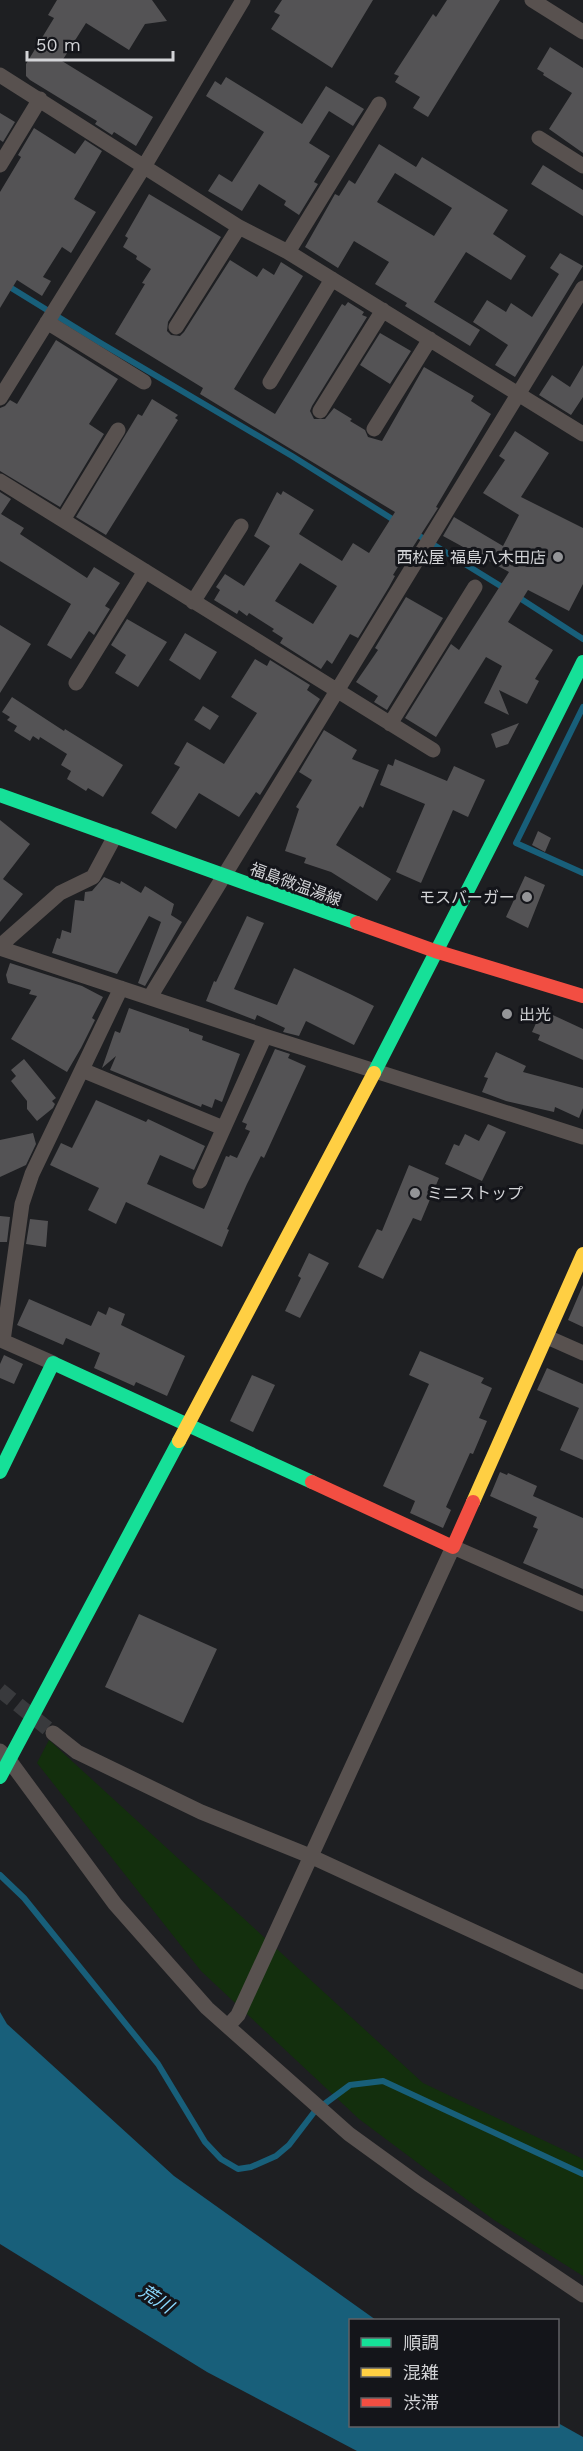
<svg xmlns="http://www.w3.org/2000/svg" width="583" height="2451" font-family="'Work Sans','Noto Sans JP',sans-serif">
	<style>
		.green { fill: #132f0d }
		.water { fill: #185f7a }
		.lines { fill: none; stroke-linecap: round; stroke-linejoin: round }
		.stream { stroke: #185f7a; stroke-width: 6 }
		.building { fill: #545355; fill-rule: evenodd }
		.street-tunnel { stroke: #393a3d; stroke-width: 15; stroke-dasharray: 15 8; stroke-linecap: butt }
		.street { stroke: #58514f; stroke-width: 15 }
		.fast { stroke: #16e098; stroke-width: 14 }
		.slow { stroke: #ffcf43; stroke-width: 14 }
		.jam { stroke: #f24e42; stroke-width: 14 }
		.poi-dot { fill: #949598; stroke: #14151a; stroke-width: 2 }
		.labels { text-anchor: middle; stroke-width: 6; stroke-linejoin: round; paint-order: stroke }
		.poi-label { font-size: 16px; fill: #d3d4d7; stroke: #14151a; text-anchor: end }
		.street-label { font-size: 16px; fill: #d3d4d7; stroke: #14151a }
		.water-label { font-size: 18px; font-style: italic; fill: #8bd9ff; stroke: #14151a }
	</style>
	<rect width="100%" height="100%" fill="#1e1f22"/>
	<!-- green -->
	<path class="green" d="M49 1740 423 2083 583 2159V2276L494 2220 359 2119 201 1971 37 1763Z"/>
	<!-- water -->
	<path class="water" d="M0 2012 7 2024 174 2176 376 2320H350V2426H558V2423L583 2437V2451H357L207 2372 0 2244Z"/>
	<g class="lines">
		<!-- stream -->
		<path class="stream" d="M0 281 99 342 292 456 397 522
			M413 532 507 590
			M515 595 583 639
			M583 707 516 843 583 873
			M0 1875 24 1898 158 2064 205 2142 221 2159 238 2169 251 2167 276 2156 289 2145 315 2111 350 2085 383 2081 583 2174"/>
	</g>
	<!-- building -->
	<path class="building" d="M57 0H152L167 21 145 24 129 50 86 23 62 61 153 117 136 146 114 132 112 135 95 124 97 121 30 80 26 76V64L54 18 48 15Z
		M282 0H373L332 68 271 29 280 15 274 12Z
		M447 0H500L428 117 413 108 420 97 395 82 399 76 394 74 433 14 436 17Z
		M550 47 583 68V153L549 129 572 93 543 75 544 73 537 69Z
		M226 77 302 124 326 86 364 109 353 126 329 111 309 143 330 156 314 182 318 184 299 215 284 205 286 201 259 184 242 211 208 191 219 174 232 182 264 132 206 96 215 81 221 85Z
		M0 113 15 122 3 142 0 140Z
		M34 128 75 154 85 140 102 151 74 199 96 212 71 253 62 247 43 277 51 281 42 296 17 280 0 308V192L21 157 18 155Z
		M379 144 416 167 422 157 508 210 493 234 526 256 511 280 466 252 434 302 480 330 470 346 405 306 407 303 375 284 389 262 354 241 338 268 305 247 335 194 339 196 349 180 355 184ZM395 173 452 208 434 236 377 202Z
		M543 165 583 190V216L531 184Z
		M149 194 221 237 168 322 167 331 171 335 180 336 184 332 230 260 257 277 263 268 274 275 281 262 303 276 234 389 275 414 342 304 345 306 348 302 364 312 362 315 367 317 312 406 310 411 314 419H325L334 408 352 419 350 421 365 430 368 437 382 441 424 367 474 396 471 401 491 414 436 507 438 508 411 550 409 549 393 575 395 576 389 587 358 638 350 634 332 664 327 660 321 669 280 643 283 638 272 631 274 629 249 613 247 616 239 610 237 614 214 600 220 590 216 587 225 574 244 586 270 546 254 536 277 492 281 495 283 491 314 510 299 534 342 561 353 543 369 553 395 512 200 394 203 388 115 334 145 284 142 283 151 269 136 259 137 256 123 247 128 238 125 236ZM300 563 337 586 313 624 275 601Z
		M560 253 583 266 515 377 495 365 508 345 473 322 487 300 506 312 511 303 532 317 559 274 550 268Z
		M380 333 411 351 390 384 360 365Z
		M56 340 118 379 89 424 104 434 60 507 0 471V408L5 406 10 400 17 404Z
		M583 365V397L571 415 539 395 552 375 570 387Z
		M152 399 178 415 175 418 178 420 106 535 76 517 138 414 142 416Z
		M515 431 549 453 521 497 583 528V584L569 611 528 590 508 622 553 650 535 679 539 681 527 704 499 690 509 715 484 703 502 666 486 657 436 737 405 718 451 644 459 650 509 572 443 536 454 517 503 546 519 515 483 493 505 460 499 456Z
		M0 492 11 499 1 514 24 528 20 534 87 578 94 567 120 583 105 606 110 609 94 635 89 631 71 659 47 645 71 604 0 561Z
		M406 597 443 618 387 710 374 702 378 696 356 682 378 650 375 648Z
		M127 619 167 642 138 687 115 673 126 655 111 645Z
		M0 625 31 644 0 693Z
		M185 633 217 652 200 680 169 660Z
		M255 659 267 666 270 660 310 685 307 690 320 699 260 795 256 792 239 817 199 793 176 829 151 813 180 767 174 764 187 742 224 764 257 713 231 697Z
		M12 697 64 731 65 729 123 765 103 797 88 788 86 791 67 779 71 771 61 765 67 754 40 737 39 740 33 736 30 741 14 731 17 726 7 720 10 717 2 712Z
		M203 706 219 716 210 730 194 720Z
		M519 723 508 744 496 748 491 734Z
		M324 730 357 750 352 759 379 770 363 808 360 806 336 845 391 879 377 901 331 872 304 863 306 858 285 851 299 809 296 807 312 780 299 772Z
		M395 759 447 781 454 766 485 780 468 817 453 810 421 883 396 872 425 804 380 785 388 764 393 766Z
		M0 820 30 844 3 879 23 894 0 922Z
		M538 831 551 838 545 852 532 845Z
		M525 876 545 885 528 928 506 917Z
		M104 877 120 884 121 881 141 893 145 886 174 904 171 915 182 922 145 986 138 983 161 922 149 916 117 974 52 953 57 938 60 939 62 930 71 933 75 900 84 901 85 892 92 891Z
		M247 916 264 923 234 989 277 1005 294 968 350 994 374 1006 354 1045 306 1021 299 1036 283 1032 285 1028 257 1015 255 1020 206 1001 214 981 216 982Z
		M10 963 82 986 103 997 92 1018 95 1020 81 1048 67 1072 11 1039 37 996 29 994 31 990 8 983 6 975Z
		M129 1008 189 1029V1031L203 1036 202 1040 240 1054 222 1102 215 1099 212 1108 202 1104 201 1107 110 1070 116 1056 102 1068 115 1031 120 1033Z
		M542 1010 583 1029V1060L538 1040 540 1035 532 1032Z
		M275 1049 290 1054 288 1058 306 1066 264 1158 261 1156 247 1184 227 1229 229 1230 222 1247 126 1202 116 1224 88 1210 99 1188 50 1165 61 1143 72 1148 96 1100 146 1122 148 1119 205 1146 194 1170 160 1155 147 1184 204 1209 226 1156 229 1157 230 1155 237 1158 250 1131 245 1129 247 1124 242 1122Z
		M496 1052 526 1066 523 1072 583 1088V1108L579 1118 555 1107 554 1112 506 1101 482 1092 488 1078 484 1077Z
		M24 1059 56 1098 52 1101 55 1104 53 1108 37 1121 27 1109V1101L11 1081 16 1076 11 1070Z
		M488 1124 506 1132 482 1181 445 1164 454 1144 459 1146 465 1134 479 1141Z
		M33 1133 36 1144 26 1165 0 1177V1140Z
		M409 1165 439 1178 421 1221 413 1218 383 1279 358 1267 377 1229 382 1231Z
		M0 1216 10 1217 7 1242H0Z
		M30 1219 48 1221 46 1247 26 1244Z
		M309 1253 329 1263 300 1318 285 1311 301 1278 298 1276Z
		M583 1285V1327L568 1320Z
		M29 1299 91 1326 98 1311 106 1315 109 1307 125 1314 121 1325 185 1356 167 1396 136 1382 134 1386 94 1368 100 1353 66 1338 63 1345 17 1325Z
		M420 1351 484 1378 481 1383 492 1388 479 1418 487 1421 473 1454 470 1453 446 1507 451 1510 443 1528 410 1513 415 1501 383 1486 429 1384 409 1375Z
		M4 1355 23 1364 14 1384 0 1378V1364Z
		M547 1368 583 1384V1460L560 1450 579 1408 537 1390Z
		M252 1375 275 1385 253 1432 230 1421Z
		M500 1472 507 1475 508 1473 537 1486 533 1496 583 1518V1589L523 1563 538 1529 533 1527 537 1517 490 1496Z
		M139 1614 217 1649 183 1723 105 1687Z"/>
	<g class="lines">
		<!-- street-tunnel -->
		<path class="street-tunnel" d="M0 1690 53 1733"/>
		<!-- street -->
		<path class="street" d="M532 0 583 32
			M0 75 239 227 288 252 583 434
			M539 138 583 166
			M0 165 40 99
			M288 252 379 104
			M47 322 144 382
			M176 327 239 227
			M270 382 332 279
			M0 398 145 165 243 0
			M320 411 383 310
			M374 429 430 339
			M0 481 433 750
			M63 520 118 430
			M193 602 241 526
			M76 683 145 571
			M390 724 475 587
			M0 946 60 893 93 877 115 836
			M0 948 265 1036 583 1137
			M150 997 583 288
			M82 1070 223 1128
			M200 1181 265 1036
			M547 1337 583 1353
			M53 1363 3 1341 22 1204 32 1174 121 988
			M53 1733 77 1752 201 1812 310 1856 583 1982
			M0 1751 9 1760 115 1904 207 2008 349 2134 418 2184 583 2295
			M228 2026 238 2015 453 1547 583 1604"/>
		<!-- fast -->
		<path class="fast" d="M0 795 357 923
			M374 1073C444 936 515 800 583 662
			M0 1472 53 1363 312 1482
			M0 1777 179 1441"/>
		<!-- slow -->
		<path class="slow" d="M179 1441 374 1073
			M473 1502 583 1254"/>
		<!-- jam -->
		<path class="jam" d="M357 923 435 951 583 996
			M312 1482 453 1547 473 1502"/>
	</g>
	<!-- markers -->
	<g class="poi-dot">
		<circle cx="558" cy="557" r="6"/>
		<circle cx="527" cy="897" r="6"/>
		<circle cx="507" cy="1014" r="6"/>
		<circle cx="415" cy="1193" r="6"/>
	</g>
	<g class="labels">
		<!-- poi labels -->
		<g class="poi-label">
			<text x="546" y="563">西松屋 福島八木田店</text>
			<text x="515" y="903">モスバーガー</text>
			<text x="519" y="1020" text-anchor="start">出光</text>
			<text x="427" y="1199" text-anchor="start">ミニストップ</text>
		</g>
		<!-- street labels -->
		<g class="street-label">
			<text transform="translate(296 884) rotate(20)" y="6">福島微温湯線</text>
		</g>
		<!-- water labels -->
		<g class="water-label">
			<text transform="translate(156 2299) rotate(33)" y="6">荒川</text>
		</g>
	</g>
	<!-- legend -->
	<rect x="349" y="2319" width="210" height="108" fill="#14151a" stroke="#606166" stroke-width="1.5"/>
	<rect x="361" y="2338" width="30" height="9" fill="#16e098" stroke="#606166" stroke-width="1.5"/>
	<text x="403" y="2349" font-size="18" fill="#d3d4d7">順調</text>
	<rect x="361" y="2368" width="30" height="9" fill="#ffcf43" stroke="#606166" stroke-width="1.5"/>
	<text x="403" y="2379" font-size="18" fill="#d3d4d7">混雑</text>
	<rect x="361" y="2398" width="30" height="9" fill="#f24e42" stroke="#606166" stroke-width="1.5"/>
	<text x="403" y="2409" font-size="18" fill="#d3d4d7">渋滞</text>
	<!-- scale -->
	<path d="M27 51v9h146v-9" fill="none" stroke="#d3d4d7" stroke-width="3"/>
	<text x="36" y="51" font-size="18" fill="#d3d4d7" stroke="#14151a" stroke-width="4.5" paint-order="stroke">50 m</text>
</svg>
